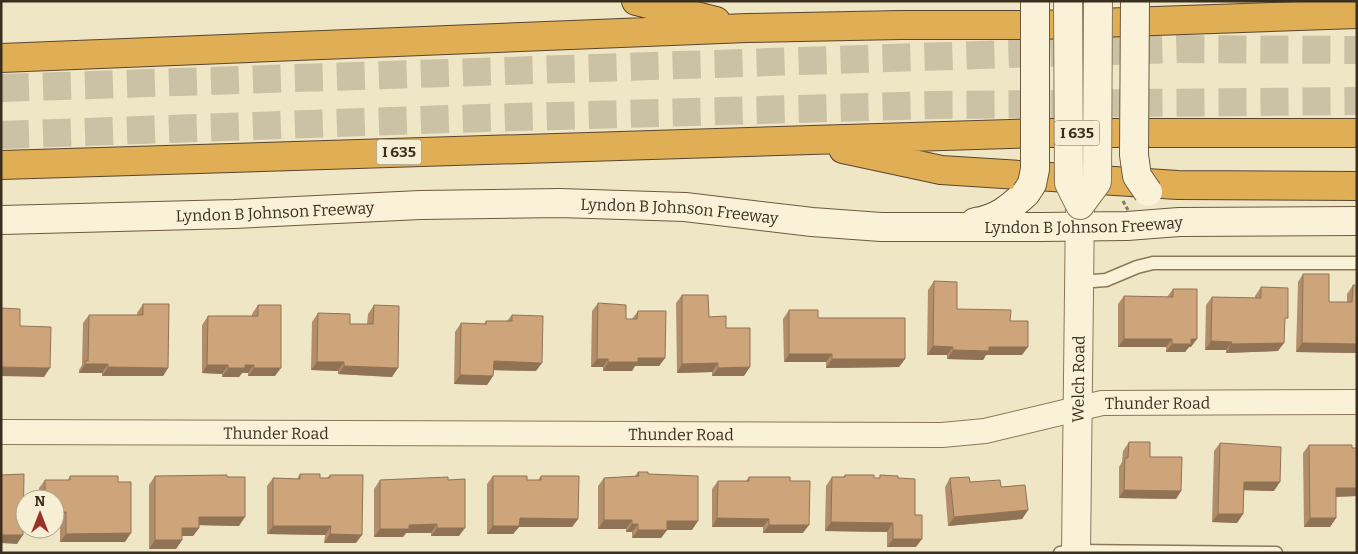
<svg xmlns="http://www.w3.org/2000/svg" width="1358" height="554" font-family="Bitter,serif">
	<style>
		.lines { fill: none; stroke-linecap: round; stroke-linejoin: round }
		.motorway-tunnel { stroke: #cbc1a4; stroke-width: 28; stroke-dasharray: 28 14; stroke-linecap: butt }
		.service-casing { stroke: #8b785a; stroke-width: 15 }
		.minor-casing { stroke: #8b785a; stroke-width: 26 }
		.tertiary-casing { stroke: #8b785a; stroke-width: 30 }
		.secondary-casing { stroke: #6c593e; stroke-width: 30 }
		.motorway-casing { stroke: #58452f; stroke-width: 30 }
		.service { stroke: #f9f2d8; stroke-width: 12 }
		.minor { stroke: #f9f2d8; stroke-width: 24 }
		.tertiary { stroke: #f9f2d8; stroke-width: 28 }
		.secondary { stroke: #f9f2d8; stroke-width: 28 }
		.motorway { stroke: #dfae55; stroke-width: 28 }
		.tertiary-bridge-casing { stroke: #8b785a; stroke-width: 30; stroke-linecap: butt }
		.secondary-bridge-casing { stroke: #6c593e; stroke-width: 30; stroke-linecap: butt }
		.path-bridge { stroke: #8b785a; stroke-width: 3; stroke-dasharray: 4 2.5; stroke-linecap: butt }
		.tertiary-bridge { stroke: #f9f2d8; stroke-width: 28 }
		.secondary-bridge { stroke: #f9f2d8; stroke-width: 28 }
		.wall { fill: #b18d69 }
		.shaded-wall { fill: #907355 }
		.building { fill: #cea47a; stroke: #907355 }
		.labels { text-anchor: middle; stroke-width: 4.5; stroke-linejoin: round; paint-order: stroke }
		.shield { fill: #f6efd5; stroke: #726856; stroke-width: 1 }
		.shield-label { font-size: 15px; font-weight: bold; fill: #3a2e1f }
		.street-label { font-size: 16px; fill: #3a2e1f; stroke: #f6efd5 }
	</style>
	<rect width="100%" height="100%" fill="#efe6c5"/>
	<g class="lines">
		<!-- motorway-tunnel -->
		<path class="motorway-tunnel" d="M1 88 1039 53 1177 49 1357 50
			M1 135 450 119 935 105 1357 101"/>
		<!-- service casing -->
		<g class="service-casing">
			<path id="service" d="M1080 282 1106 280 1137 267 1153 263H1357
				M1060 553 1076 551 1276 553"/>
		</g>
		<!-- minor casing -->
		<g class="minor-casing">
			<g id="minor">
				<path id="s1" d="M1 432 942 435 985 431 1102 403 1357 402"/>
			</g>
		</g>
		<!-- tertiary casing -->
		<g class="tertiary-casing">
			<g id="tertiary">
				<path id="s2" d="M1076 553 1080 205"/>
			</g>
		</g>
		<!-- secondary casing -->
		<g class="secondary-casing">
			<g id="secondary">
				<path id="s3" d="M1 220 234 214 420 205 559 203 685 207 812 222 881 227H1041L1127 226 1179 222 1357 221"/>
				<path d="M975 222C997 219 1010 208 1026 193"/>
			</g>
		</g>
		<!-- motorway casing -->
		<g class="motorway-casing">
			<path id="motorway" d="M636 1 716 21
				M1 58 747 28 901 25H1039L1357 14
				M843 149 941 170 1178 185 1357 186
				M1 165 1040 133H1357"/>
		</g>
		<!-- service -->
		<use href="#service" class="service"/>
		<!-- minor -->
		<use href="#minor" class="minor"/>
		<!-- tertiary -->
		<use href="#tertiary" class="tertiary"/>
		<!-- secondary -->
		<use href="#secondary" class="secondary"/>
		<!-- motorway -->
		<use href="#motorway" class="motorway"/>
		<!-- tertiary-bridge casing -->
		<g class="tertiary-bridge-casing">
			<path id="tertiary-bridge" d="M1068 1 1069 183 1080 205 1097 182 1098 1"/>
		</g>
		<!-- secondary-bridge casing -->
		<g class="secondary-bridge-casing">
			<path id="secondary-bridge" d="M1135 1 1134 155 1137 176 1148 192
				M1026 193 1032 184 1035 169V1"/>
		</g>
		<!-- path-bridge -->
		<path class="path-bridge" d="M1123 201 1128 210"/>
		<!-- tertiary-bridge -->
		<use href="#tertiary-bridge" class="tertiary-bridge"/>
		<!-- secondary-bridge -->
		<use href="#secondary-bridge" class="secondary-bridge"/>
	</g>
	<!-- wall -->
	<path class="wall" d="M1303 274 1329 302H1347V294L1353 285 1357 353 1296 352 1298 282Z
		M934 281 957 309 1010 321 1022 355H986L983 360 947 359V355H927L928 290Z
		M1261 287 1285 322 1278 351 1226 353V350H1205L1206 305 1212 297 1255 298V296Z
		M1173 289 1191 347H1189L1185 352H1166V347H1118V304L1124 296 1167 297Z
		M682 295 709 317 726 328 744 376H712V372L677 373 676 303Z
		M598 303 626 319H632L638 311 665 358 659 366H635L632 371H603V367H591L592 311Z
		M143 304 168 368 163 376H102V373H79V370L82 365 83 323 89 315H137V313Z
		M258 305 275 376H248V373H242L239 377H222V374L202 373V325L208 316H252V314Z
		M374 305 392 377 338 374V371L311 370 312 322 318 313 350 324H367L368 314Z
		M789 310 818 318 905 359 899 367 826 368V362H784L783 319Z
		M512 315 536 371 494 370 493 376 487 385 454 384 455 332 461 323 484 324 486 321H507Z
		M1129 442 1150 457 1181 491 1176 499 1119 498V467L1122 462 1123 451Z
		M1220 443 1274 491 1244 490 1243 514 1237 523 1212 522 1214 451Z
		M1309 445 1357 496 1336 497V518L1330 527H1304L1303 453Z
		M638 472 648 474 692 530H667L661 538H632V532H626V529H598V486L604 478 635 476Z
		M300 474 320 478H327L330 475 356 543H324L325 535 267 534V486L273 478 297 479Z
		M845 475 874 478H879L880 475 898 478 915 515 916 547H887V532L825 531 826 486 832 477H843Z
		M70 476 118 482 125 542H60V520H55V499H39V488L45 480H68Z
		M155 476 239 526 199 525V528L193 536H182V540L176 549H149V485Z
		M493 476 527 480H538L541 476 578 519 572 527H519L513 534H487V484Z
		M749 477 790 481 803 533H763V527H712V489L718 481H746Z
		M950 478 970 482 1001 487 1028 510 1022 519 948 526 945 487Z
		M380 480H448L459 536H431V533H406L403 537H374V489Z"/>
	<!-- shaded-wall -->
	<path class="shaded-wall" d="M1124 339H1172L1166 347H1118Z
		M1191 339H1197L1191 347H1189L1185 352H1166L1172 344Z
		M1211 341 1232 342 1226 350H1205Z
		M1284 343 1278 351 1226 353 1231 344Z
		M1302 343 1357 344V353L1296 352Z
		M933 346 953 347 947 355H927Z
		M989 347H1028L1022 355H986L983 360 947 359 953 350Z
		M789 354H832L826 362H784Z
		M638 358H665L659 366H635L632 371H603L608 362Z
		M597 359H608L603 367H591Z
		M832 359H905L899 367 826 368Z
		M494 361 542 363 536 371 488 370Z
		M317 362H344L338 371 311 370Z
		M718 363 712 372 677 373 682 364Z
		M85 364H108L102 373H79Z
		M207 365H228L222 374 202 373Z
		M245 365H254L248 373H242L239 377H222L228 368Z
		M344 366 398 368 392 377 338 374Z
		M1 367 50 368 44 377 1 376Z
		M108 367 168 368 163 376H102Z
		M750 367 744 376H712L718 368Z
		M254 368H281L275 376H248Z
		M460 375 493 376 487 385 454 384Z
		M1244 482H1280L1274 491 1238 490Z
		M1336 488H1357V496L1330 497Z
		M1124 490 1181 491 1176 499 1119 498Z
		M1028 510 1022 519 948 526 954 517Z
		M55 512H66L60 520H55Z
		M1218 514H1243L1237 523 1212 522Z
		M199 517H245L239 526 193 525Z
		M520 518 578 519 572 527H519L513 534H487L493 526Z
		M717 518 769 519 763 527H712Z
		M1310 518H1336L1330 527H1304Z
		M604 520H632L626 529H598Z
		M667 521H698L692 530H661Z
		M831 522 893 523 887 532 825 531Z
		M437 524 431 533H406L403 537H374L380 529 409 525Z
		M632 524H638L632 532H626Z
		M769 525H809L803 533H763Z
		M273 526H331L325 535 267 534Z
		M182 528H199L193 536H176Z
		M437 528H465L459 536H431Z
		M638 530H667L661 538H632Z
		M131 533 125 542H60L66 534Z
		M330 534 362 535 356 543H324Z
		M1 535H23L17 544 1 543Z
		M893 539H922L916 547H887Z
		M155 540H182L176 549H149Z"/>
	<!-- building -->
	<path class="building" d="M1303 274H1329V302H1352L1353 285H1357V344L1302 343Z
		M934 281 957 282V309L1011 310 1010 321H1028V347H989V351L953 350V347L933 346Z
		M1261 287 1288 288V318H1285L1284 343 1231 344 1232 342 1211 341 1212 297 1261 298Z
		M1173 289H1197V339H1191V344H1172V339H1124V296L1173 297Z
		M682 295H708L709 317 726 316V328H750V367L718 368V363L682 364Z
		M598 303 626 305V319H637L638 311H666L665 358H638V362H608V359H597Z
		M143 304H169L168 368 108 367V364H85V361H88L89 315H143Z
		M258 305H281V368H254V365H245V368H228V365H207L208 316H258Z
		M374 305 399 306 398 368 344 366V362H317L318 313 350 314V324H373Z
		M1 308 20 309V326L51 327 50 368 1 367Z
		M789 310H818V318H905V359H832V354H789Z
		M512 315 543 316 542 363 494 361 493 376 460 375 461 323 486 324V321H512Z
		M1129 442H1150V457H1182L1181 491 1124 490 1125 458H1128Z
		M1220 443 1281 447 1280 482H1244L1243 514H1218Z
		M1309 445H1352V448H1357V488H1336V518H1310Z
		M638 472H648V474L698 476V521H667V530H638V524H632V520H604V478L639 476Z
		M24 474 23 535H1V475Z
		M300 474H320V478H330V475H363L362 535 330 534 331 526H273V478L300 479Z
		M227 475V477H245V517H199V528H182V540H155V476Z
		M845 475H874V478H880V475L898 476V478L915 479V515H922V539H893V523L831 522 832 477H845Z
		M70 476H118V482H131V533L66 534V512H55V499H45V480H70Z
		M493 476H527V480H541V476H579L578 519 520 518 519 526H493Z
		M448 477V480L465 479V528H437V524L409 525V529H380V480Z
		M749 477H790V481H810L809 525H769V519L717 518 718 481H749Z
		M969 477 970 482 1000 480 1001 487 1025 485 1028 510 954 517 950 478Z"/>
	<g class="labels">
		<!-- shield labels -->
		<g class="shield">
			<rect x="1054.5" y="120.5" width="45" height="25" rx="4"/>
			<rect x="376.5" y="139.5" width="45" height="25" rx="4"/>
		</g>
		<g class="shield-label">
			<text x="1077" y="138">I 635</text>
			<text x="399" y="157">I 635</text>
		</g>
		<!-- street labels -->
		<g class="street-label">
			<text dy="6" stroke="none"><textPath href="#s3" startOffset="274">Lyndon B Johnson Freeway</textPath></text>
			<text dy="6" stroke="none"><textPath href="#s3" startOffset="679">Lyndon B Johnson Freeway</textPath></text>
			<text dy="6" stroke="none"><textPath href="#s3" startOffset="1084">Lyndon B Johnson Freeway</textPath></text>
			<text dy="6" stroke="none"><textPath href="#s2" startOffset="174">Welch Road</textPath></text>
			<text dy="6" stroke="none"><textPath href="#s1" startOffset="1160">Thunder Road</textPath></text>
			<text dy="6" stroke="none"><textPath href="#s1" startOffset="275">Thunder Road</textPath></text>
			<text dy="6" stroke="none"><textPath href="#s1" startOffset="680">Thunder Road</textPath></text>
		</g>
	</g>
	<!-- border -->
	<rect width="1358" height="554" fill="none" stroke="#3a2e1f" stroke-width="5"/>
	<!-- north arrow -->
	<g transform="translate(40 514)"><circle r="24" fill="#f6efd5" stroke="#aba28c"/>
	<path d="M0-4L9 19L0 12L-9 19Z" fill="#9b3229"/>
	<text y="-8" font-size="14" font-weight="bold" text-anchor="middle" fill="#3a2e1f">N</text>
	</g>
</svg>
